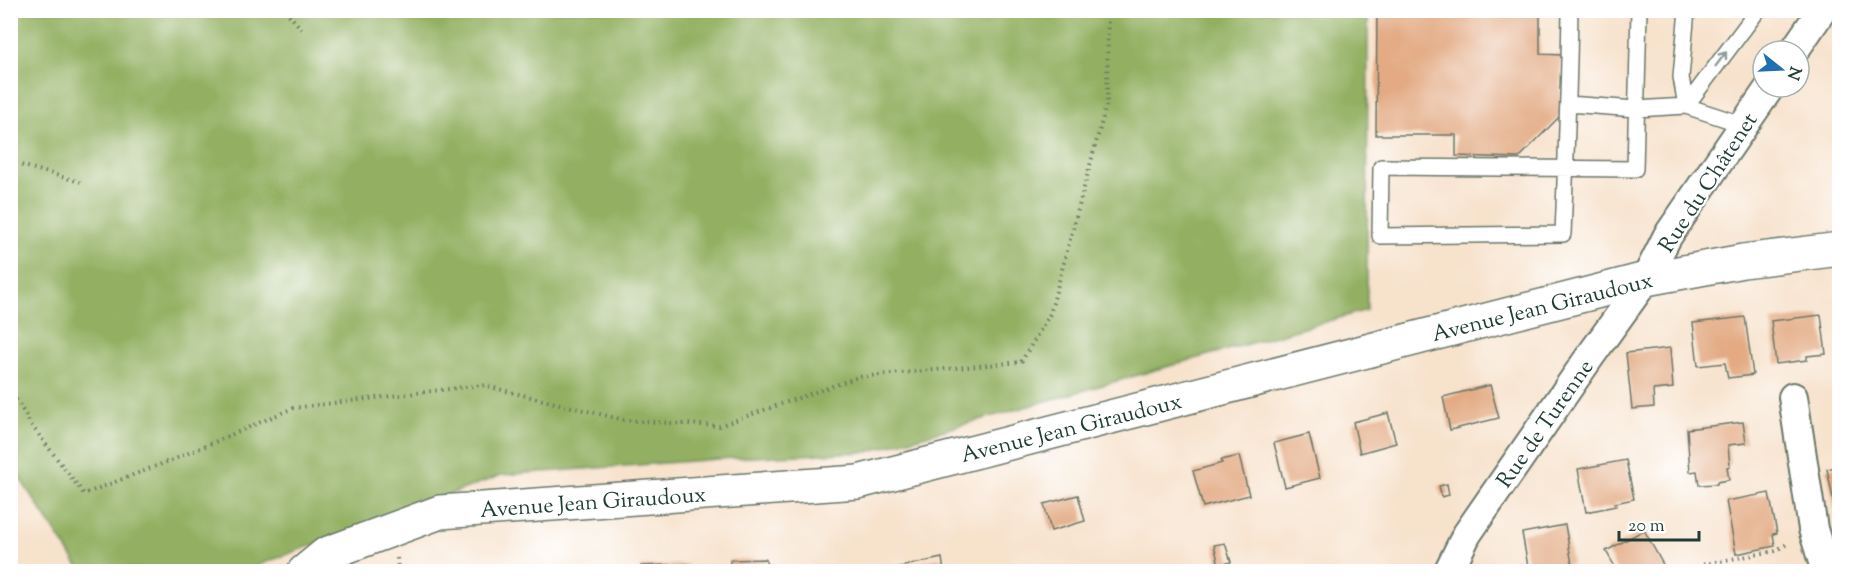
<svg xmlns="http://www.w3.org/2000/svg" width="1850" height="582" font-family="'Sorts Mill Goudy',serif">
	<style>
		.forest { fill: #93b062; stroke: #59764b; stroke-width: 1.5 }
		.building { fill: #e3aa83 }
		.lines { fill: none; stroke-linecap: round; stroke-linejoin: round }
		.service-casing { stroke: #6b7769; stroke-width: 18 }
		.minor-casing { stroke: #6b7769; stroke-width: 32 }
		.tertiary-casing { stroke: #6b7769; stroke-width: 36 }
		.path { stroke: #6b7769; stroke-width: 4; stroke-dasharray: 1.5 4.5; stroke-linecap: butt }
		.service { stroke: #fff; stroke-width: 15 }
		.minor { stroke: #fff; stroke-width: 28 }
		.tertiary { stroke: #fff; stroke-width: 33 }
		.oneway { stroke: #8f9e9a }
		.labels { text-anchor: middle; stroke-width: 4.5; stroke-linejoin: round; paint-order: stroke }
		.street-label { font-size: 22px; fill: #1f3d34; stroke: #fff }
	</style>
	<rect width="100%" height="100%" fill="#fff"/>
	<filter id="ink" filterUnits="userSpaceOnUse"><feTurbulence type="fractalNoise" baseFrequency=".0167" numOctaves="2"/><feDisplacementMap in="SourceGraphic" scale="12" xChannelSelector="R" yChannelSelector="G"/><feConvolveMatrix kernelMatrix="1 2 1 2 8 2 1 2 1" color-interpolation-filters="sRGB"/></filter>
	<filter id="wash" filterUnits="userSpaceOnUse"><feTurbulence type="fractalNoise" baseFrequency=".008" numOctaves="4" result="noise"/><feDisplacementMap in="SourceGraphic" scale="24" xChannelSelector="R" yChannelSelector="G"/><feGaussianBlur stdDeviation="1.35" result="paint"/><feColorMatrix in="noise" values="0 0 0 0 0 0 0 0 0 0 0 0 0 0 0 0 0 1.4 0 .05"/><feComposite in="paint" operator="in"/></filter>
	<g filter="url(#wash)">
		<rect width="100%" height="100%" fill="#f7e2cc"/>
		<!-- forest -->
		<path class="forest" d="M10 11H1368L1367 310 867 452 733 458 502 475 245 570 80 569 11 465Z"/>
		<g id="blocks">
			<!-- building -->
			<path class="building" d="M1377 10H1540V54L1561 55V115L1519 158 1456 156V135H1376Z
				M1821 315 1826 354 1807 356V360L1776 364 1771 321Z
				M1745 317 1753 375 1728 378 1725 363 1698 366 1693 323Z
				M1670 348 1673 388 1653 390 1654 407 1632 409 1626 353Z
				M1490 385 1499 418 1450 430 1443 397Z
				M1388 413 1396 443 1360 453 1353 422Z
				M1743 422 1746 443 1728 445 1730 466 1727 467 1729 480 1717 482V484L1699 485 1697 471 1690 472 1687 429Z
				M1309 434 1320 478 1285 487 1274 443Z
				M1239 456 1249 495 1203 507 1193 471 1222 463 1221 460Z
				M1626 460 1634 499 1615 503 1616 506 1586 512 1578 469Z
				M1839 466V512H1838V508L1835 509 1827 469Z
				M1447 484 1449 495 1442 497 1439 486Z
				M1769 493 1777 533 1773 534 1775 546 1736 554 1726 501Z
				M1078 495 1085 521 1051 531 1044 504Z
				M1565 525 1572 564 1552 568V572H1529L1522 533Z
				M1644 530 1667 572H1618L1606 551Z
				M1225 543 1231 562 1219 565 1214 545Z
				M942 558 944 572H885V570Z
				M766 559 767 572H730V560Z
				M688 564V572H641V566Z"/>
		</g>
	</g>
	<g filter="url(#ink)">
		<use href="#blocks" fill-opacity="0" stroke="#6b7769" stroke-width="1.5"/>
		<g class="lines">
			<!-- service casing -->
			<g class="service-casing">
				<path id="service" d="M1570 10C1569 85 1566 160 1563 234L1380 236 1381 167 1635 169 1639 10
					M1568 104 1636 109 1686 106 1744 125
					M1686 106 1758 10
					M1686 106 1681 77 1687 10"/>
			</g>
			<!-- minor casing -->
			<g class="minor-casing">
				<path id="minor" d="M1794 51 1822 10
					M1793 397 1813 529 1826 572
					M1448 572 1467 534 1591 355 1646 279 1667 237 1770 87"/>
			</g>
			<!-- tertiary casing -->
			<g class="tertiary-casing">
				<path id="tertiary" d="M304 572 326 554 440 512 858 482 1646 279 1743 261 1840 249"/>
			</g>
			<!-- path -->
			<path class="path" d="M285 10 303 31
				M10 162 80 182
				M10 389 32 426 84 494 182 456 293 408 482 385 624 420 719 426 858 377 1021 362 1050 314 1107 102 1108 10
				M397 558 398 572
				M1696 572 1699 565 1775 551 1789 543"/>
			<!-- service -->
			<use href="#service" class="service"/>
			<!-- minor -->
			<use href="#minor" class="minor"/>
			<!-- tertiary -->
			<use href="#tertiary" class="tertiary"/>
		</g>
		<!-- one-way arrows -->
		<defs><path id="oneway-shaft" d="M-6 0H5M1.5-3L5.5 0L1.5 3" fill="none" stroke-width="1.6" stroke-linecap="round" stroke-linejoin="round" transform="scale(1.5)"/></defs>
		<use class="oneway" href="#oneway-shaft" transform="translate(1721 59) rotate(-53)"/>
	</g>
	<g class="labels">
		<!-- street labels -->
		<g class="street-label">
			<text transform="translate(1707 182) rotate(-57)" y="8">Rue du Châtenet</text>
			<text transform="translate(1542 306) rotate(-14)" y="8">Avenue Jean Giraudoux</text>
			<text transform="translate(1544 423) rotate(-55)" y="8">Rue de Turenne</text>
			<text transform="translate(1071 427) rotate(-14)" y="8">Avenue Jean Giraudoux</text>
			<text transform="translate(593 501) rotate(-4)" y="8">Avenue Jean Giraudoux</text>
		</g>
	</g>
	<!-- margin -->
	<rect width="1850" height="582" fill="none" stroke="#fff" stroke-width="36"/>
	<!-- north arrow -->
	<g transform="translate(1781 69) rotate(108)"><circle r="28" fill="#ffffff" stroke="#a5b1ae" stroke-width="1.5"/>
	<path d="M0-4.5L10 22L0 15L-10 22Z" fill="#1f6fb2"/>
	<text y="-9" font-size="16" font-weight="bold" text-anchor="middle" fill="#1f3d34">N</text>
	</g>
	<!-- scale -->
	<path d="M1619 531v9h80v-9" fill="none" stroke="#1f3d34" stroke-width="3"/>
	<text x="1628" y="531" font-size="18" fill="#1f3d34" stroke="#ffffff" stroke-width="4.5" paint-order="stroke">20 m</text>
</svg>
